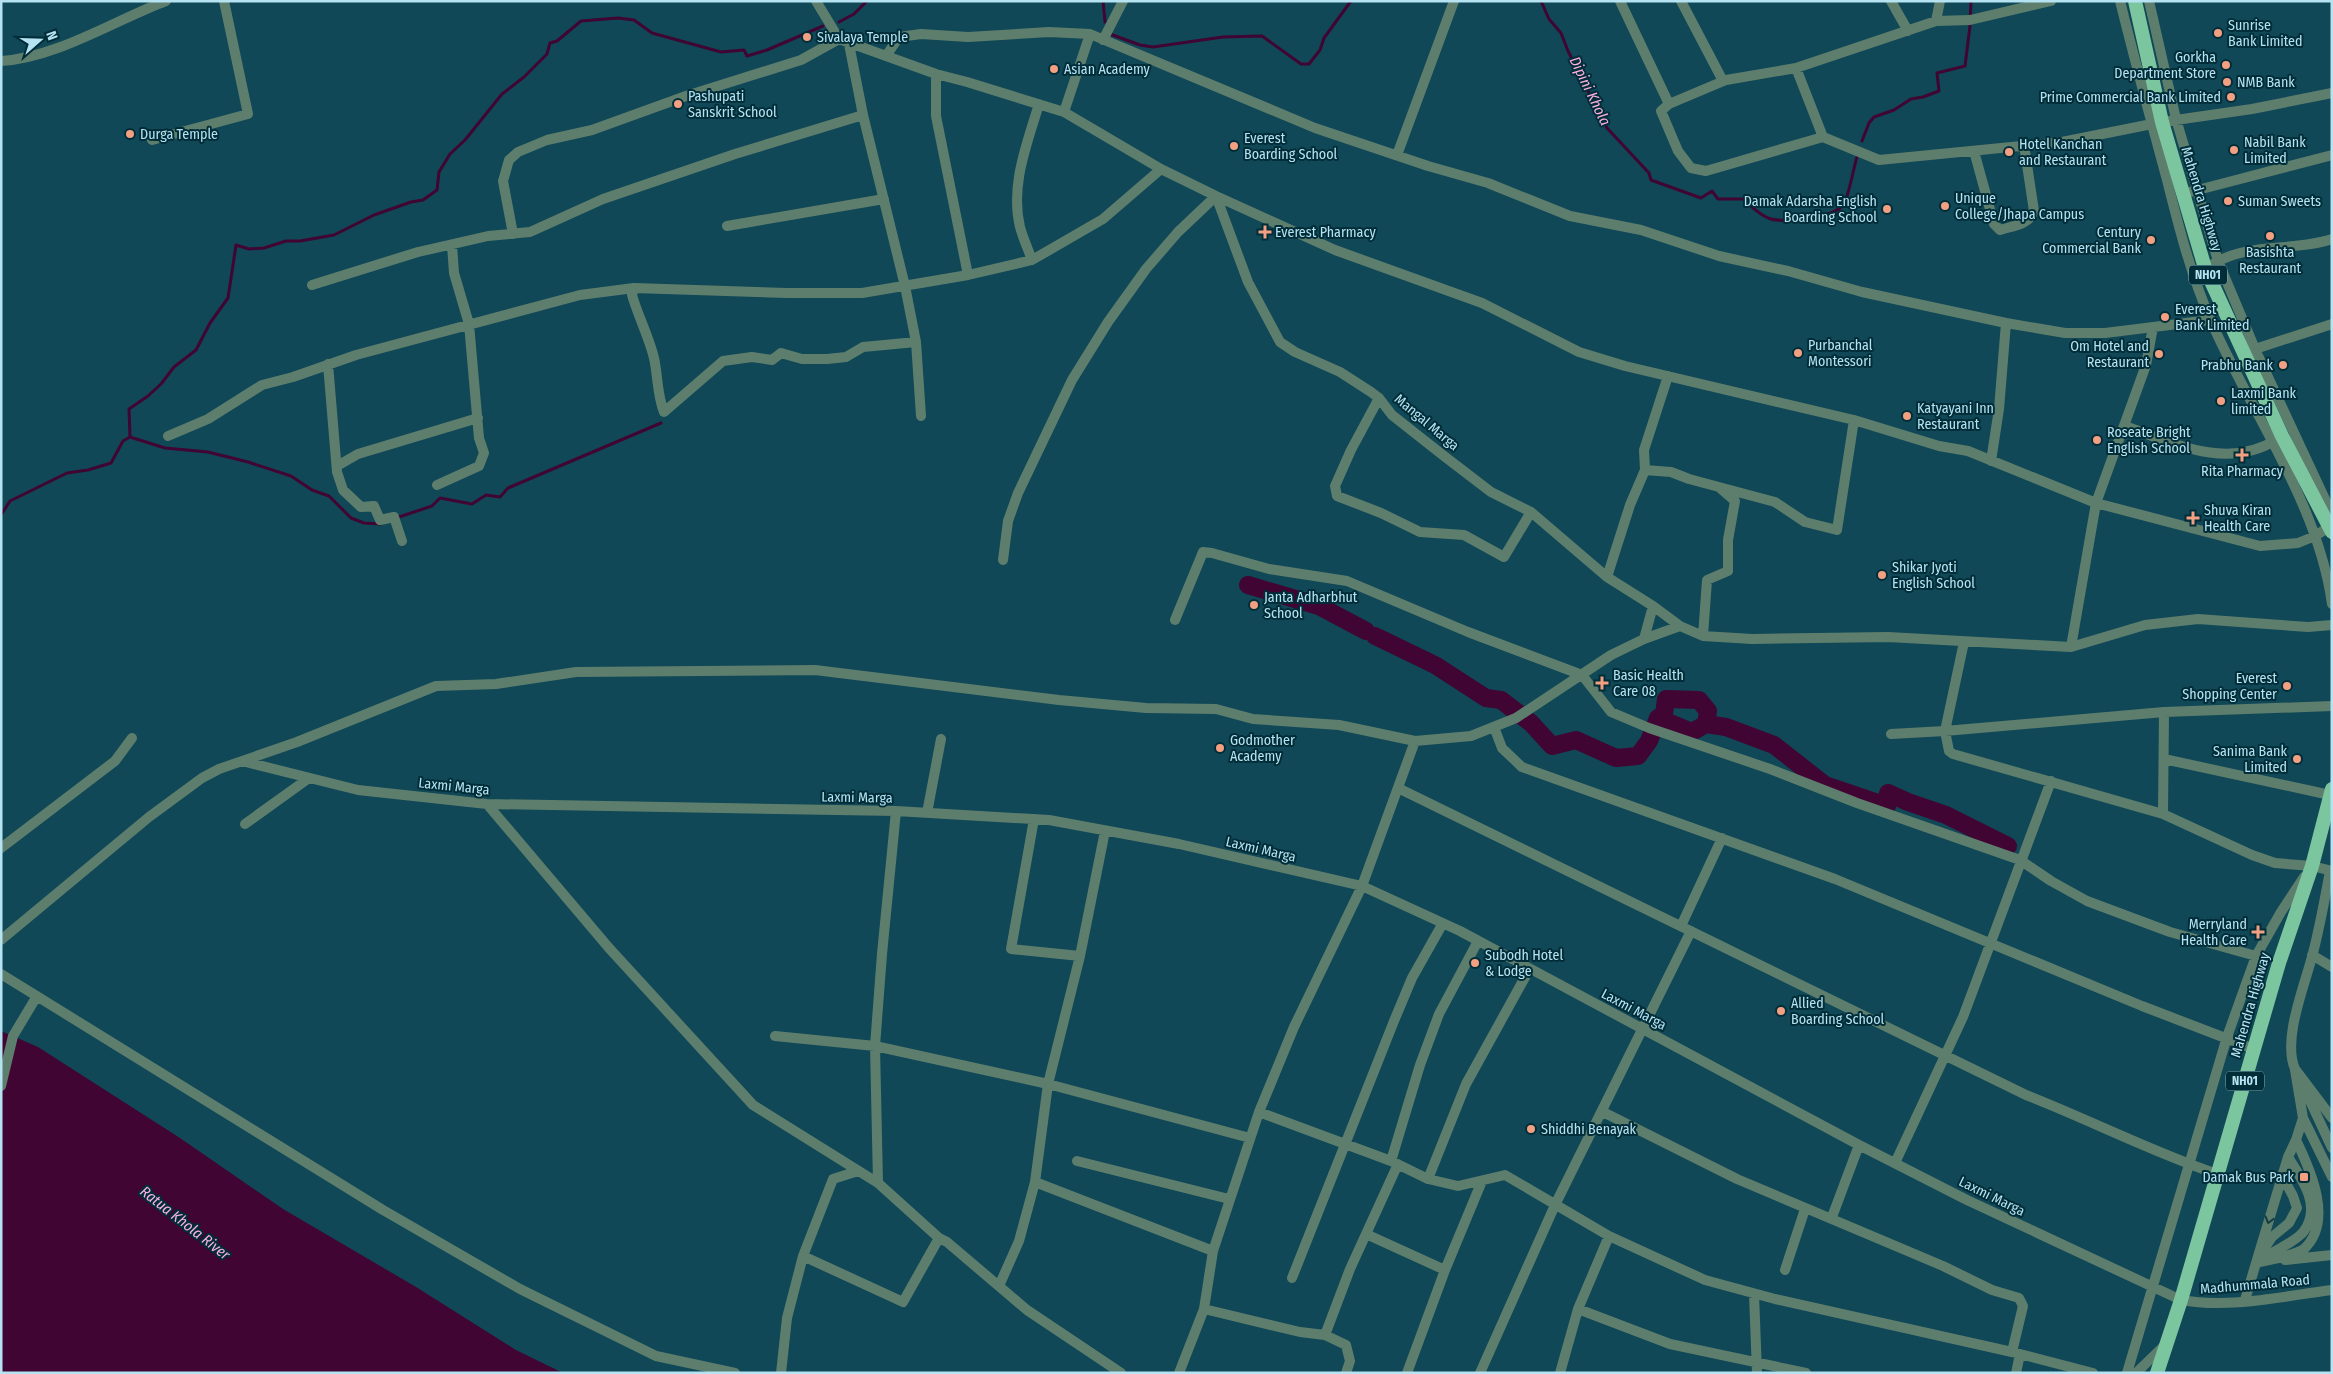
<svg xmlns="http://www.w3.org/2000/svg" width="2333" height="1374" font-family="'Fira Sans Condensed',sans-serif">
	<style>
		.water { fill: #400532 }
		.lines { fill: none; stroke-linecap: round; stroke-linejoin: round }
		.stream { stroke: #400532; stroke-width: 3 }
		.river { stroke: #400532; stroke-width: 18 }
		.minor { stroke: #5e7e6d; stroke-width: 10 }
		.tertiary { stroke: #5e7e6d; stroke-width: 10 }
		.trunk { stroke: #7cc69f; stroke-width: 14 }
		.oneway { stroke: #133d43 }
		.poi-dot { fill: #f3a082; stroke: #002d38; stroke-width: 2 }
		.labels { text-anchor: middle; stroke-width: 4; stroke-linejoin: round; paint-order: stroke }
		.shield { fill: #002d38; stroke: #7facba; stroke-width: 1 }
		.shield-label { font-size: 12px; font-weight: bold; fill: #b6e3f2 }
		.poi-label { font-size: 14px; fill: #b6e3f2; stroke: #002d38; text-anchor: start }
		.street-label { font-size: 14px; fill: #b6e3f2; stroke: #002d38 }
		.water-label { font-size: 15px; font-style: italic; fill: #fbb0e1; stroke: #002d38 }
	</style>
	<rect width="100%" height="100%" fill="#104857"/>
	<!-- water -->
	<path class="water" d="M1 1031 38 1047 180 1138 283 1209 416 1287 516 1350 563 1373H1Z"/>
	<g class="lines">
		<!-- stream -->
		<path class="stream" d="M1103 1 1105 22
			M1541 1 1549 19 1561 33 1568 51 1607 128 1649 173 1651 180 1701 198 1712 191 1718 199H1744C1751 207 1758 213 1768 218 1782 224 1833 218 1843 205 1848 200 1854 166 1857 157
			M839 22 854 14 867 1
			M1110 34 1140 45 1153 47 1223 37 1262 36 1301 64H1309L1320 50 1324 38 1351 1
			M1862 141 1869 123 1874 117 1894 110 1911 99 1923 97 1939 91 1937 73 1965 66 1970 26 1971 1
			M130 437 165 448 208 452 248 462 291 476 312 490 329 496 351 518 364 523 381 524
			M1 515 10 501 67 473 88 470 111 463 123 441 130 437 129 409 148 396 161 384 174 367 196 350 210 323 228 298 236 245 249 249 264 248 286 241H300L334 235 374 215 411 202 423 200 437 190 439 172 450 154 465 140 502 94 524 77 547 54 550 43 557 41 581 21 618 18 634 20 652 33 721 52 744 50 747 56 767 50 823 26
			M396 518 432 506 440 498 472 504 486 495 500 497 508 488 661 423"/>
		<!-- river -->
		<path class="river" d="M1248 585 1319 606 1366 631
			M1375 636 1435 665 1486 698 1501 700 1531 723 1552 746 1576 740 1616 758 1638 756 1649 741 1658 718 1692 732 1706 724 1726 727 1774 745 1825 785 1887 806 1888 793 1908 802 1946 815 2008 846
			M1658 718 1664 714 1666 699 1699 700 1708 711 1706 724"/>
		<!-- minor -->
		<path class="minor" d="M816 1 839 39 936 74 967 82 1064 112 1161 169 1216 196 1335 250 1482 303 1579 352 1625 366 1854 420 1939 446 1968 451 2096 503 2260 546 2298 543 2315 536 2329 527
			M1620 1 1669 104 1726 80 1796 68 1936 21 1970 20 2051 1
			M1681 1 1723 81
			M1891 1 1908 31
			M2120 1C2135 61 2151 121 2167 180 2179 228 2191 275 2211 321 2251 413 2318 502 2332 604
			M2149 1 2176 119 2218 261 2255 349 2330 510 2323 516
			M1936 21 1940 1
			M1103 40 1123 1
			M849 44 863 115 905 286 916 342 921 416
			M886 56 899 37 921 34 968 37 1049 32 1090 34 1315 128 1428 166 1488 183 1570 216 1641 230 1719 256 1788 271 1862 292 2006 323 1999 409 1991 461
			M1 61C56 58 115 20 166 1
			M1796 68 1823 137 1879 160 2062 142 2162 122 2252 109 2332 93
			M936 74V116L968 275
			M1669 104 1661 111 1678 151 1691 168 1706 171 1823 137
			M1064 112 1090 34
			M152 140 248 114 224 1
			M1974 151 1994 224 2000 230C2012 226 2029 225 2034 211L2024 145
			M1397 155 1454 1
			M2190 192 2332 155
			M727 226 884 199
			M513 234 503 181 509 160 518 152 547 140 592 130 686 96 801 60 839 39
			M1032 260C1028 249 1023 238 1020 227 1010 185 1027 144 1039 104
			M2213 264C2249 242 2293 252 2332 239
			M312 285 418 252 488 236 530 232 603 199 735 154 863 115
			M634 288 632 295C638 316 649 337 654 358 658 376 657 395 664 412L723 361 752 357 772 360 781 353 802 359H827L846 357 863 347 916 342
			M2006 323 2065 333H2105L2210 320
			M2255 349 2332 324
			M328 364 337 472 343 490 361 507 374 506 380 520 394 517 402 541
			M1379 398 1351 450 1335 486 1337 496 1381 513 1420 532 1464 535 1504 557 1531 512
			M2125 426C2175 444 2227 470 2276 440
			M168 436 208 419 262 385 293 377 356 355 580 295 634 288 787 293H862L968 275 1032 260 1103 219 1161 169
			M337 466 358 454 478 418
			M1645 470 1671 472 1689 479 1775 502 1805 522 1837 530 1854 420
			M437 485 479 466 484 453 479 438 469 324 454 273 452 245
			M1003 560 1008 521 1018 493 1072 380 1108 322 1146 269 1178 232 1216 196 1248 282 1280 342 1295 352 1340 372 1371 392 1379 398 1392 415 1444 456 1491 492 1531 512 1607 577 1653 606 1680 626
			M1607 577 1630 505 1645 470 1644 450 1668 376
			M1175 620 1203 552 1212 553 1269 569 1347 581 1468 632 1582 675 1611 712 1649 728 1770 769 1857 803 2020 860 2051 881 2087 901 2170 932 2256 956
			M1703 636 1707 580 1728 571V540L1735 501 1720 488
			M1644 639 1653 606
			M1964 642 1945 731 1949 751 1953 754 2163 814 2252 855 2275 863 2312 866 2332 871
			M2071 647 2096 503 2146 365 2153 327
			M1494 727 1502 748 1522 767 1835 879 2142 1006 2254 1049
			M1891 734 1945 731 2164 712 2332 706
			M2164 759 2330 795
			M242 761 358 790 487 804 896 811 1049 820 1179 844 1362 886 1460 931 1859 1145 1967 1200 2181 1300
			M1398 788 2026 1095C2090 1120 2152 1152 2217 1174
			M487 804 609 948 753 1105 878 1183 939 1238 947 1242 1027 1310 1121 1373
			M927 813 941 739
			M2163 814 2164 712
			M1034 819 1011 949 1080 956 1105 831
			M245 824 309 778
			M1 848 115 761 132 738
			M2330 871C2325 898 2320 926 2313 953 2305 985 2282 1039 2295 1069L2332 1118
			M1681 926 1722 838
			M1 940 149 817 202 778 219 769 297 742 436 686 496 684 576 672 815 670 1059 700 1146 708 1216 709 1253 719 1339 725 1415 741 1471 736 1516 718 1611 655 1644 639 1680 626 1703 636 1752 639 1888 637 2071 647 2145 625 2198 619 2308 627 2332 625
			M2312 955 2332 967
			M1 974 383 1210 520 1289 656 1356 735 1373
			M775 1036 875 1046 1048 1084 1250 1138
			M2295 1070 2303 1118 2332 1177
			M1 1086 13 1036 37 996
			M2304 1088 2332 1148
			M1259 1112 1391 1161 1428 1179 1458 1186 1505 1175 1609 1236 1705 1280 1775 1299 2012 1352 2093 1373
			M1603 1112 1737 1179 1943 1266 1992 1290 2019 1298 2023 1306 2012 1352
			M1077 1161 1229 1199
			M1391 1161 1420 1065 1439 1014 1478 941
			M1895 1163 1963 1017 2051 781
			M1428 1179 1466 1084 1529 970
			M1035 1182 1213 1251
			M878 1183 875 1046 882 954 896 811
			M1832 1217 1859 1145
			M1366 1234 1445 1270
			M2264 1249 2272 1237 2289 1223 2297 1208 2293 1196 2282 1176
			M803 1256 903 1302 939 1238
			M2265 1257C2275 1251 2298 1240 2304 1231 2322 1206 2302 1179 2288 1157L2296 1140
			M2285 1260 2332 1255
			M2256 1263 2288 1157
			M1785 1270 1805 1209
			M1292 1278 1394 1021 1412 978 1443 923
			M999 1286 1019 1241 1035 1182 1048 1084 1080 956
			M1754 1294 1757 1373
			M2245 1300 2256 1263C2271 1259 2291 1257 2304 1249 2333 1222 2312 1173 2296 1140L2303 1118
			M1204 1309 1300 1332 1325 1335 1346 1345 1350 1361 1346 1373
			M1578 1309 1670 1344 1806 1373
			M1325 1335 1350 1269 1398 1164
			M781 1373 787 1318 803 1256 833 1179 858 1171
			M1179 1373 1204 1309 1213 1251 1259 1112 1294 1027 1362 886 1415 741
			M1407 1373 1445 1270 1482 1181
			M1480 1373 1555 1205 1691 931
			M1560 1373 1578 1309 1609 1236
			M2016 1373 2020 1354
			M2127 1373 2227 1037 2256 956 2281 912 2304 877
			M2136 1373 2166 1344"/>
		<!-- tertiary -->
		<path class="tertiary" d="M2181 1300C2230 1309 2283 1296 2332 1290"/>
		<!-- trunk -->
		<path class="trunk" d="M2135 1 2162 122 2205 268 2282 436 2332 532
			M2157 1373 2181 1300 2279 963 2312 866 2332 789"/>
	</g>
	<!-- one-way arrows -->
	<defs><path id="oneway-chevron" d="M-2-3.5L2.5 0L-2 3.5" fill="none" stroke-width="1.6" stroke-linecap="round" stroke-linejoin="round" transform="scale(1.25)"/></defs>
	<use class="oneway" href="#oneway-chevron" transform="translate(2269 1220) rotate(106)"/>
	<!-- markers -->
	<g class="poi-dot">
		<circle cx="2218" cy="33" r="5"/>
		<circle cx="807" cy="37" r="5"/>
		<circle cx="2226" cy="65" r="5"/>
		<circle cx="1054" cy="69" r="5"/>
		<circle cx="2227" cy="82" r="5"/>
		<circle cx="2231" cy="97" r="5"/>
		<circle cx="678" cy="104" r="5"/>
		<circle cx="130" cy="134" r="5"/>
		<circle cx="1234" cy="146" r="5"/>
		<circle cx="2234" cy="150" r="5"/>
		<circle cx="2009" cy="152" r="5"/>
		<circle cx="2228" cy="201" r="5"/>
		<circle cx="1945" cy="206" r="5"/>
		<circle cx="1887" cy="209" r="5"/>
		<path d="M1262.5 224.5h5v5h5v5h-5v5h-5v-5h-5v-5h5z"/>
		<circle cx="2270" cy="236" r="5"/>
		<circle cx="2151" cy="240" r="5"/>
		<circle cx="2165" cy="317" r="5"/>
		<circle cx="1798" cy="353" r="5"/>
		<circle cx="2159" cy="354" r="5"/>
		<circle cx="2283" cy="365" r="5"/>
		<circle cx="2221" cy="401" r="5"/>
		<circle cx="1907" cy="416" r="5"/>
		<circle cx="2097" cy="440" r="5"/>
		<path d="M2239.5 447.5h5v5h5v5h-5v5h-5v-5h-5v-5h5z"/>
		<path d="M2190.5 510.5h5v5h5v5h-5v5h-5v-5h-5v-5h5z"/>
		<circle cx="1882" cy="575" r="5"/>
		<circle cx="1254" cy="605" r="5"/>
		<path d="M1599.5 675.5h5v5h5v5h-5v5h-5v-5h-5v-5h5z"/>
		<circle cx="2287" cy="686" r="5"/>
		<circle cx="1220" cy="748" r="5"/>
		<circle cx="2297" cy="759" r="5"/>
		<path d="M2255.5 924.5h5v5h5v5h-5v5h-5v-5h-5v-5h5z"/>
		<circle cx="1475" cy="963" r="5"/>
		<circle cx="1781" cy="1011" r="5"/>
		<circle cx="1531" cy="1129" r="5"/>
		<rect x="2299" y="1172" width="10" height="10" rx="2.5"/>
	</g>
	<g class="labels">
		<!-- shield labels -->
		<g class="shield">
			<rect x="2189" y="265.5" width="38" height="19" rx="4"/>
			<rect x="2226" y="1071.5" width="38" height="19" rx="4"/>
		</g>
		<g class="shield-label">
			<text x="2208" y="279">NH01</text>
			<text x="2245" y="1085">NH01</text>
		</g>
		<!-- poi labels -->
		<g class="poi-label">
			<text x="2228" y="30">Sunrise<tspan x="2228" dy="16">Bank Limited</tspan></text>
			<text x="817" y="42">Sivalaya Temple</text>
			<text x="2216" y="62" text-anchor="end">Gorkha<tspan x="2216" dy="16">Department Store</tspan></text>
			<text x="1064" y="74">Asian Academy</text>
			<text x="2237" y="87">NMB Bank</text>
			<text x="688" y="101">Pashupati<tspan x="688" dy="16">Sanskrit School</tspan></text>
			<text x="2221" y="102" text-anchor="end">Prime Commercial Bank Limited</text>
			<text x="140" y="139">Durga Temple</text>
			<text x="1244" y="143">Everest<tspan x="1244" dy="16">Boarding School</tspan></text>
			<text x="2244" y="147">Nabil Bank<tspan x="2244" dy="16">Limited</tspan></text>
			<text x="2019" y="149">Hotel Kanchan<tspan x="2019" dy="16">and Restaurant</tspan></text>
			<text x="1955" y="203">Unique<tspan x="1955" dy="16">College/Jhapa Campus</tspan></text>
			<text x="1877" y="206" text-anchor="end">Damak Adarsha English<tspan x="1877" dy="16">Boarding School</tspan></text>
			<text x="2238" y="206">Suman Sweets</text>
			<text x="1275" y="237">Everest Pharmacy</text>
			<text x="2141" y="237" text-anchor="end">Century<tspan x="2141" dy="16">Commercial Bank</tspan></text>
			<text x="2270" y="257" text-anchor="middle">Basishta<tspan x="2270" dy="16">Restaurant</tspan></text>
			<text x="2175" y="314">Everest<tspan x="2175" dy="16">Bank Limited</tspan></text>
			<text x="1808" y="350">Purbanchal<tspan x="1808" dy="16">Montessori</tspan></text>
			<text x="2149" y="351" text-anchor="end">Om Hotel and<tspan x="2149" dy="16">Restaurant</tspan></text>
			<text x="2273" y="370" text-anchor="end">Prabhu Bank</text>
			<text x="2231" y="398">Laxmi Bank<tspan x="2231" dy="16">limited</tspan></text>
			<text x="1917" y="413">Katyayani Inn<tspan x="1917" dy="16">Restaurant</tspan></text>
			<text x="2107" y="437">Roseate Bright<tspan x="2107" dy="16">English School</tspan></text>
			<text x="2242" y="476" text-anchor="middle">Rita Pharmacy</text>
			<text x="2204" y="515">Shuva Kiran<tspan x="2204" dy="16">Health Care</tspan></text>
			<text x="1892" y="572">Shikar Jyoti<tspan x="1892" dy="16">English School</tspan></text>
			<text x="1264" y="602">Janta Adharbhut<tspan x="1264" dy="16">School</tspan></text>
			<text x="1613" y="680">Basic Health<tspan x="1613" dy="16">Care 08</tspan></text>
			<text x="2277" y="683" text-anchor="end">Everest<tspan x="2277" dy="16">Shopping Center</tspan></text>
			<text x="1230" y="745">Godmother<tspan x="1230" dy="16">Academy</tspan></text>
			<text x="2287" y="756" text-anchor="end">Sanima Bank<tspan x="2287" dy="16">Limited</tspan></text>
			<text x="2247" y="929" text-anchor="end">Merryland<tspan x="2247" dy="16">Health Care</tspan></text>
			<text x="1485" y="960">Subodh Hotel<tspan x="1485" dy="16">&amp; Lodge</tspan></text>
			<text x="1791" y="1008">Allied<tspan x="1791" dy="16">Boarding School</tspan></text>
			<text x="1541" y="1134">Shiddhi Benayak</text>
			<text x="2294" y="1182" text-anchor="end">Damak Bus Park</text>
		</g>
		<!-- street labels -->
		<g class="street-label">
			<text transform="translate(2202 199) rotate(73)" y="5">Mahendra Highway</text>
			<text transform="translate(1427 422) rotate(40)" y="5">Mangal Marga</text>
			<text transform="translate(454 786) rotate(6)" y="5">Laxmi Marga</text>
			<text transform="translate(857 797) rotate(1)" y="5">Laxmi Marga</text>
			<text transform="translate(1261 849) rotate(13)" y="5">Laxmi Marga</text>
			<text transform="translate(2250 1005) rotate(-74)" y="5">Mahendra Highway</text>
			<text transform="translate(1634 1009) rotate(28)" y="5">Laxmi Marga</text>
			<text transform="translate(1992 1196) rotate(26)" y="5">Laxmi Marga</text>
			<text transform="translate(2255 1284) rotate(-5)" y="5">Madhummala Road</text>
		</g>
		<!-- water labels -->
		<g class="water-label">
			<text transform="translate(1590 91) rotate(64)" y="5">Dipini Khola</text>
			<text transform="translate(185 1223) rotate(38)" y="5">Ratua Khola River</text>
		</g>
	</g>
	<!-- border -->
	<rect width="2333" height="1374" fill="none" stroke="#b6e3f2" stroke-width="5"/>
	<!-- north arrow -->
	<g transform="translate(40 40) rotate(70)" stroke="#002d38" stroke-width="4" paint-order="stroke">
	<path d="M0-4L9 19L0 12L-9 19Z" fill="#b6e3f2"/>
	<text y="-8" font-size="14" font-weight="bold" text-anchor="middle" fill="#b6e3f2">N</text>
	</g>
</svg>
